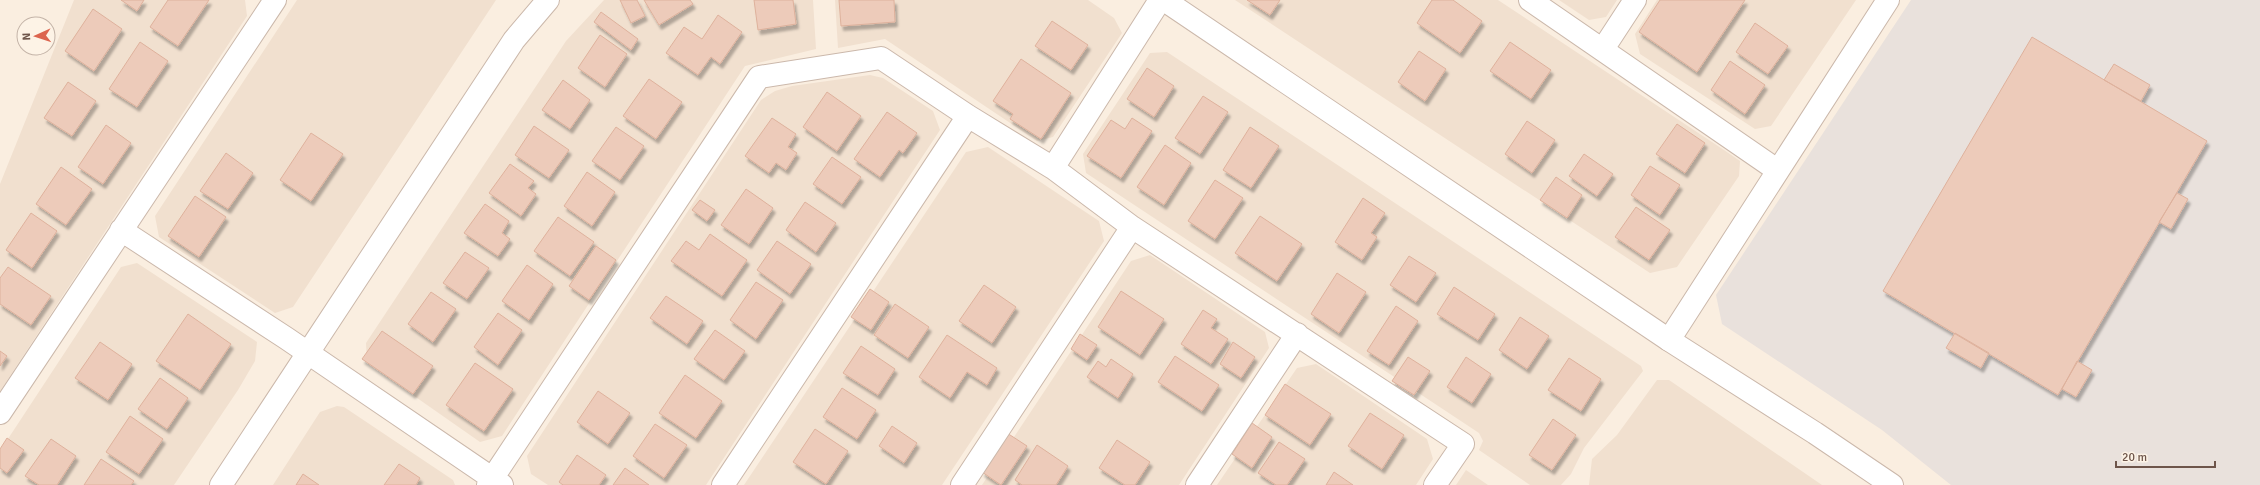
<svg xmlns="http://www.w3.org/2000/svg" width="2260" height="485" font-family="Signika,sans-serif">
	<style>
		.residential { fill: #f1e0cf }
		.industrial { fill: #e9e1dc }
		.building { fill: #edcbba; stroke: #deb19c; filter: url(#shadow) }
		.lines { fill: none; stroke-linecap: round; stroke-linejoin: round }
		.minor-casing { stroke: #cbb8ab; stroke-width: 24 }
		.tertiary-casing { stroke: #cbb8ab; stroke-width: 24 }
		.minor { stroke: #fff; stroke-width: 22 }
		.tertiary { stroke: #fff; stroke-width: 22 }
	</style>
	<defs>
		<filter id="shadow"><feDropShadow dx="2.5" dy="4.5" stdDeviation="1" flood-color="#0004"/></filter>
	</defs>
	<rect width="100%" height="100%" fill="#faeee0"/>
	<!-- residential -->
	<path class="residential" d="M74 0H245L247 16 0 391V184Z
		M297 0H496L293 307 275 313 159 237 155 216Z
		M604 0H813L816 49 745 66 502 436 480 442 367 363 366 343 566 41Z
		M835 0H1088L1114 18 1122 33 1053 137 1037 141 885 39 838 48Z
		M1235 0H1498L1724 150 1740 161 1739 176 1677 267 1650 273Z
		M1559 0H1617L1606 17 1589 20Z
		M1657 0H1856L1771 126 1755 129 1640 54 1635 34Z
		M1167 52 1641 366 1643 371 1584 448 1571 474 1561 485H1530L1479 450 1483 441 1479 433 1086 173 1083 154 1150 53Z
		M870 75 883 78 933 111 940 130 706 485H548L531 474 527 456 761 100 775 91 792 86Z
		M988 147 1099 221 1104 241 942 485H744L966 152Z
		M1150 255 1265 332 1269 348 1179 485H982L1131 261Z
		M137 263 257 342 255 361 238 390 174 485H0V451L121 267Z
		M1316 364 1427 439 1433 459 1416 485H1217L1297 368Z
		M1657 380H1669L1822 485H1589L1592 459 1617 435Z
		M337 406 344 407 453 480 455 485H273L320 412Z
		M1466 470 1488 485H1456Z"/>
	<!-- industrial -->
	<path class="industrial" d="M1911 0H2260V485H1951L1882 430 1722 324 1716 295Z"/>
	<!-- building -->
	<path class="building" d="M121 0H144L137 11Z
		M168 0H209L178 46 150 27Z
		M620 0H637L645 16 631 23Z
		M644 0H690L693 4 659 25Z
		M754 0H793L796 24 758 30Z
		M839 0H894L895 22 841 26Z
		M1247 0H1280L1270 15Z
		M1432 0H1453L1482 21 1460 53 1417 23Z
		M1660 0H1745L1697 72 1639 32Z
		M93 9 122 29 94 71 65 51Z
		M601 12 638 39 631 50 594 22Z
		M718 15 742 32 720 64 711 57 698 75 666 53 684 27 702 39Z
		M1052 21 1088 45 1071 70 1035 46Z
		M1755 23 1788 46 1768 74 1736 52Z
		M600 35 627 54 605 87 578 68Z
		M2032 37 2207 141 2058 395 1883 291Z
		M140 42 168 61 137 107 109 89Z
		M1510 42 1551 70 1531 99 1490 71Z
		M1419 51 1446 69 1425 101 1398 82Z
		M1021 59 1071 93 1041 139 1010 119 1013 114 993 101Z
		M1730 61 1765 85 1745 114 1711 90Z
		M2114 64 2150 85 2141 101 2104 80Z
		M1147 68 1174 86 1154 117 1127 99Z
		M649 79 682 102 656 139 623 116Z
		M563 80 590 100 570 129 542 110Z
		M68 82 96 101 72 136 44 118Z
		M827 92 861 116 837 151 803 127Z
		M1203 96 1228 112 1200 154 1175 138Z
		M887 112 917 133 903 153 899 150 880 177 854 159Z
		M772 118 796 134 788 147 797 153 786 170 776 163 769 173 745 156Z
		M1132 118 1152 131 1121 178 1087 156 1111 120 1125 129Z
		M1527 121 1555 140 1532 173 1505 154Z
		M1677 124 1705 143 1685 173 1656 154Z
		M106 125 131 143 103 184 78 167Z
		M534 126 569 150 549 178 515 155Z
		M616 127 644 146 620 180 592 161Z
		M1250 127 1279 146 1251 188 1223 170Z
		M311 133 343 154 311 201 280 180Z
		M1165 145 1191 163 1164 205 1137 187Z
		M226 153 253 173 228 209 200 191Z
		M1584 154 1613 174 1597 196 1569 176Z
		M832 157 861 177 842 204 813 184Z
		M510 164 534 181 528 188 536 194 521 216 489 193Z
		M1650 166 1680 185 1660 215 1631 195Z
		M61 167 92 189 66 225 36 204Z
		M587 172 615 192 592 226 564 206Z
		M1556 177 1582 195 1567 218 1540 200Z
		M1215 180 1243 198 1215 239 1188 221Z
		M746 189 773 208 749 244 721 225Z
		M2177 193 2188 199 2171 229 2159 222Z
		M195 196 226 217 199 257 168 236Z
		M1363 198 1385 213 1371 233 1377 237 1362 260 1335 242Z
		M700 200 715 210 707 221 692 210Z
		M805 202 836 223 816 252 786 230Z
		M485 204 509 221 502 233 510 239 498 256 464 233Z
		M1636 207 1670 230 1649 260 1615 237Z
		M31 213 57 231 32 268 6 250Z
		M1260 216 1302 244 1277 281 1235 253Z
		M558 217 594 242 570 276 534 251Z
		M710 234 747 260 722 296 671 261 686 241 699 250Z
		M777 241 811 264 790 294 757 270Z
		M596 246 616 260 589 300 569 286Z
		M465 252 489 268 467 299 443 283Z
		M1409 256 1436 273 1416 302 1390 285Z
		M527 265 553 284 529 320 502 301Z
		M8 267 51 296 31 325 0 304V278Z
		M1337 273 1366 292 1339 333 1311 314Z
		M756 282 783 300 756 339 730 320Z
		M984 285 1016 307 992 343 959 321Z
		M1454 287 1495 314 1478 340 1437 314Z
		M870 289 889 302 871 330 851 317Z
		M1121 291 1164 319 1140 355 1098 327Z
		M431 292 456 309 433 342 408 324Z
		M666 296 703 321 687 344 650 318Z
		M895 304 929 327 908 358 874 335Z
		M1396 306 1418 321 1389 365 1367 351Z
		M1203 310 1217 319 1211 328 1228 339 1211 364 1181 344Z
		M498 313 522 330 498 365 474 347Z
		M188 314 231 344 200 390 156 361Z
		M1520 317 1549 336 1527 369 1499 350Z
		M715 330 745 351 724 380 694 359Z
		M382 331 433 366 413 394 362 359Z
		M1955 333 1989 353 1981 368 1946 348Z
		M1080 334 1097 345 1087 360 1071 349Z
		M947 335 997 368 987 385 967 372 950 398 919 377Z
		M100 342 132 364 108 400 75 378Z
		M1233 342 1255 357 1241 378 1220 364Z
		M861 346 895 369 878 395 843 373Z
		M0 351 7 356 0 366Z
		M1175 356 1219 385 1202 411 1158 382Z
		M1408 357 1430 371 1414 395 1392 381Z
		M1466 357 1491 374 1472 403 1447 387Z
		M1569 358 1601 379 1581 411 1548 390Z
		M1111 359 1133 374 1118 398 1087 377 1098 361 1106 367Z
		M2077 361 2092 370 2076 397 2062 389Z
		M475 363 513 389 484 431 446 405Z
		M685 375 722 401 696 438 659 413Z
		M160 378 188 398 167 429 138 409Z
		M1285 384 1331 414 1310 445 1265 415Z
		M842 388 876 410 857 439 823 417Z
		M598 391 630 413 608 444 577 422Z
		M1370 413 1404 435 1382 469 1348 446Z
		M130 416 163 439 139 474 106 452Z
		M1553 419 1576 435 1552 470 1529 455Z
		M1252 423 1272 437 1252 468 1232 454Z
		M655 424 687 445 664 478 633 456Z
		M892 426 917 443 904 463 879 446Z
		M815 429 848 451 826 484 793 462Z
		M1007 433 1027 446 1001 485 982 472Z
		M7 438 24 450 7 473 0 468V449Z
		M51 439 76 456 57 485H39L25 476Z
		M1117 440 1150 462 1135 485H1125L1099 468Z
		M1279 442 1305 459 1287 485H1276L1258 473Z
		M1037 445 1068 466 1056 485H1022L1015 480Z
		M577 455 606 475 599 485H563L559 482Z
		M101 459 134 481 131 485H84Z
		M399 464 420 478 416 485H384Z
		M625 468 649 485H613Z
		M1334 472 1353 485H1326Z
		M303 474 319 485H296Z"/>
	<g class="lines">
		<!-- minor casing -->
		<g class="minor-casing">
			<path id="minor" d="M1530 0 1777 170
				M1603 49 1635 0
				M1053 168 1160 0
				M121 230 286 338 502 485
				M1669 340 1888 0
				M0 413 275 0
				M488 485 759 77 881 58 968 116 1053 168 1132 227 1463 444 1435 485
				M723 485 968 116
				M962 485 1132 227
				M1197 485 1297 334"/>
		</g>
		<!-- tertiary casing -->
		<g class="tertiary-casing">
			<path id="tertiary" d="M1164 0 1669 340 1815 433 1892 485
				M221 485 514 40 548 0"/>
		</g>
		<!-- minor -->
		<use href="#minor" class="minor"/>
		<!-- tertiary -->
		<use href="#tertiary" class="tertiary"/>
	</g>
	<!-- north arrow -->
	<g transform="translate(36 36) rotate(267)"><circle r="19" fill="#fdf3e6" stroke="#c4b4a8"/>
	<path d="M0-3L7 15L0 10L-7 15Z" fill="#dc644e"/>
	<text y="-6" font-size="11" font-weight="bold" text-anchor="middle" fill="#6e554a">N</text>
	</g>
	<!-- scale -->
	<path d="M2116 461v6h99v-6" fill="none" stroke="#6e554a" stroke-width="2"/>
	<text x="2122" y="461" font-size="12" fill="#6e554a" stroke="#fdf3e6" stroke-width="3" paint-order="stroke">20 m</text>
</svg>
